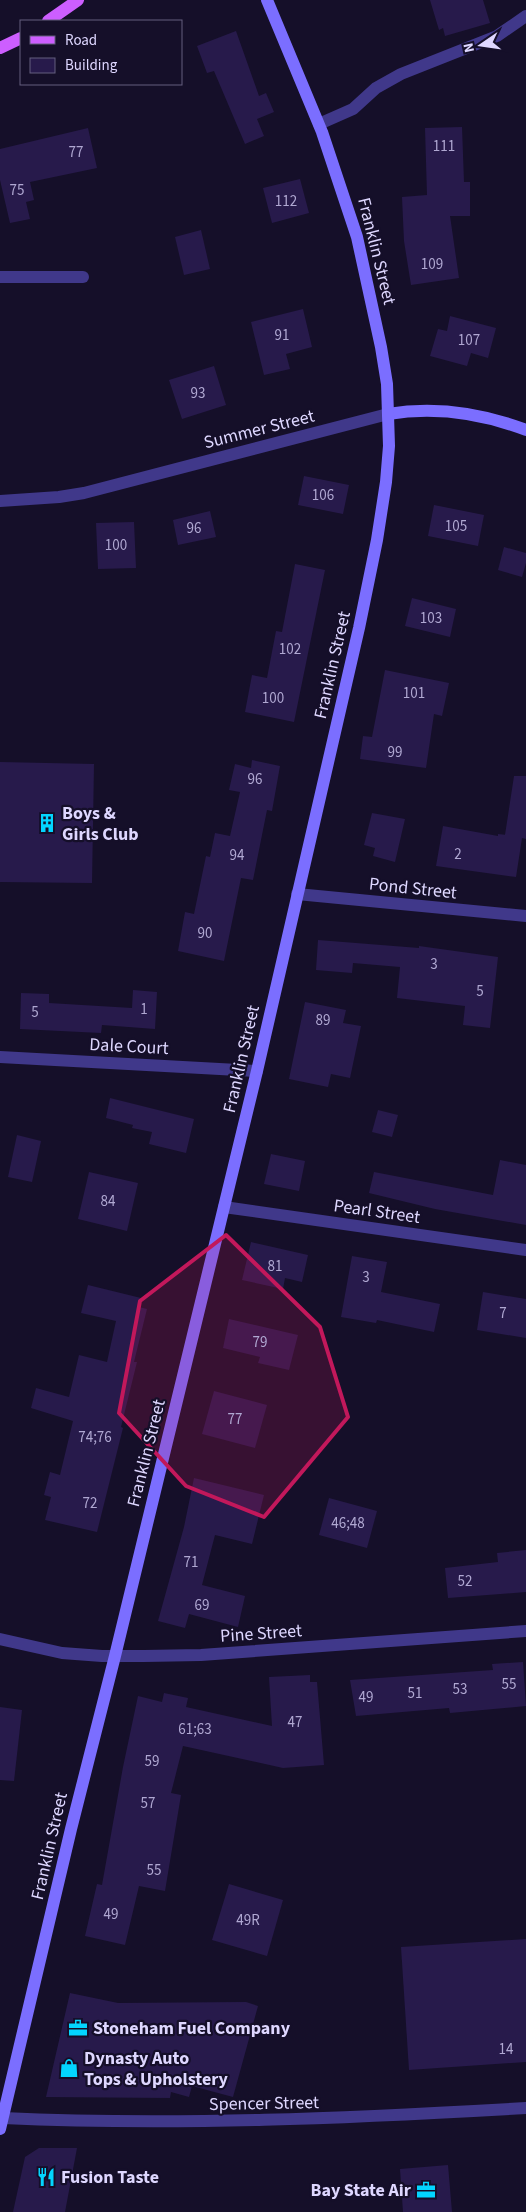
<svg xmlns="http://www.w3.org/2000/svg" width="526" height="2212" font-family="'Source Sans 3',sans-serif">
<rect width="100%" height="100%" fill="#150f29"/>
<!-- building -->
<g fill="#271a4b">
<polygon points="430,0 483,0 490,23 445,36 443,28 439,30"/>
<polygon points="236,31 259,96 266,93 274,112 257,119 264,136 245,144 214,71 207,73 197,46"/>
<polygon points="462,127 464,182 470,182 470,216 450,216 459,278 411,285 404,241 402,197 427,195 425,128"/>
<polygon points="88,128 97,168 30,182 34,200 26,202 30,219 10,223 0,180 0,149"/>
<polygon points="300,179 309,213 272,223 263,188"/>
<polygon points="201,230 210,269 184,275 175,237"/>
<polygon points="303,309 312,347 286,354 290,369 264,375 251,322"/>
<polygon points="450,316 496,328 488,358 471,353 467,366 430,356 438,329 447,331"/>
<polygon points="214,366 226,405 182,419 169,380"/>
<polygon points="304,476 349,485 343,514 298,505"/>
<polygon points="434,505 484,515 478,546 428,536"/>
<polygon points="210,511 216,537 178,545 173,520"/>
<polygon points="134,522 136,568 98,569 96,523"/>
<polygon points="504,547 526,553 526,563 522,577 498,570"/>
<polygon points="295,564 325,570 294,722 245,712 252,675 267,678 276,631 282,632"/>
<polygon points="412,598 456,609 450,637 405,626"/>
<polygon points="385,670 449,683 442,716 434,714 426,768 360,759 363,736 372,737"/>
<polygon points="252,760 280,766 272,811 267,810 253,880 241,878 224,961 178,951 185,912 194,914 206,856 210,857 215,833 230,836 240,792 229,790 235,764 251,768"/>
<polygon points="0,762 94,764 92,883 0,882"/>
<polygon points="514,776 526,776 526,839 522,838 516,877 436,866 443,826 498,836 498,834 507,835 505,835"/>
<polygon points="372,813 405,819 395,862 373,856 375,848 364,845"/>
<polygon points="318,940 419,948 419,946 498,957 490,1028 463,1025 465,1006 397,998 400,967 353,963 352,973 316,970"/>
<polygon points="133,990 157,992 155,1029 102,1025 101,1033 20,1029 21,993 49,994 49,1003 132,1008"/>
<polygon points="305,1002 346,1010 343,1023 361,1026 350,1078 331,1074 328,1087 289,1079"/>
<polygon points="110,1098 194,1119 186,1153 149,1144 152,1132 132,1128 133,1125 106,1118"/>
<polygon points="378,1110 398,1115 392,1137 372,1132"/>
<polygon points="17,1135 41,1141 32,1182 8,1177"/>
<polygon points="271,1154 305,1161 299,1191 264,1184"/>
<polygon points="500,1160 526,1165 526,1225 435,1209 369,1193 374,1172 493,1195"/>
<polygon points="89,1172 138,1183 127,1231 78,1219"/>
<polygon points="251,1242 308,1255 302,1282 285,1278 283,1289 242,1280"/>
<polygon points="352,1256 387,1262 381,1292 440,1304 434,1332 377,1320 376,1323 341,1317"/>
<polygon points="88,1285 141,1298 139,1307 147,1309 134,1362 137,1362 121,1427 123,1428 97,1532 45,1520 51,1497 44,1495 50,1472 60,1475 73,1421 31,1408 36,1388 69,1397 79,1355 107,1362 116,1321 81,1313"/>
<polygon points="483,1292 526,1299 526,1338 477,1330"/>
<polygon points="229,1319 298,1335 289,1370 258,1363 260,1357 223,1348"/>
<polygon points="214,1391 267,1405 255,1448 202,1434"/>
<polygon points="194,1478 264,1495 252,1544 215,1535 202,1585 245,1596 238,1627 189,1614 185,1628 158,1621 184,1527"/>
<polygon points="329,1498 377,1511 367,1548 319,1535"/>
<polygon points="526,1550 526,1592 448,1598 445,1568 498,1562 497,1553"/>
<polygon points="523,1662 526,1706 450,1713 449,1708 356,1716 350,1680 493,1670 492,1664"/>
<polygon points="310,1675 310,1682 317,1682 324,1765 283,1768 183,1746 171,1793 181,1795 165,1891 139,1886 125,1945 85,1936 97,1884 102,1885 123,1767 138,1696 162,1702 164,1693 188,1698 186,1707 272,1726 269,1677"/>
<polygon points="0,1707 22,1710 14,1781 0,1780"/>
<polygon points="229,1884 283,1900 267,1956 212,1940"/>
<polygon points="526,1939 526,2062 409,2070 401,1947"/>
<polygon points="70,1993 118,2003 246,2002 258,2006 233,2097 192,2086 189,2097 171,2092 170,2098 46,2097"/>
<polygon points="39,2148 77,2148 65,2212 13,2212 25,2157"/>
<polygon points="448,2165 452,2212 403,2212 400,2169"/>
</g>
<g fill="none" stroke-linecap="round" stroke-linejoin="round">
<!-- minor -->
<g stroke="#40388a" stroke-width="12">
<polyline points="319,124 353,109 376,88 401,74 497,36 526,16"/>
<polyline points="0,277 83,277"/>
<polyline points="0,1057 257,1071"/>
<polyline points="224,1207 526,1250"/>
<polyline points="0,1639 62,1653 102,1656 144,1656 201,1655 526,1631"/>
<path d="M 3,2118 C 178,2126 351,2118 526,2108"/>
</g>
<!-- tertiary -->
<g stroke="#40388a" stroke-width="12">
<polyline points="0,501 59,497 84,493 388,414"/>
<polyline points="297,894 526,916"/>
</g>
<!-- secondary -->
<g stroke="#7b6eff" stroke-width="12">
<path d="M 388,414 C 436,406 481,413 526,430"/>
<polyline points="0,2129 71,1829 115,1656 257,1071 359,628 377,540 386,482 389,446 387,384 381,347 357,237 322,132 267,0"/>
</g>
<!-- primary -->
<g stroke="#cd5eff" stroke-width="12">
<polyline points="48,21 78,0"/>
<polyline points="0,48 21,38"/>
</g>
</g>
<!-- marked area -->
<path fill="#c2185b" fill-opacity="0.2" stroke="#c2185b" stroke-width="4" stroke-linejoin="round" d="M 226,1235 L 320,1327 L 348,1417 L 264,1517 L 186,1486 L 119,1413 L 140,1301 Z"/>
<!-- icons -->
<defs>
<g id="building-bare" transform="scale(1.5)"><path d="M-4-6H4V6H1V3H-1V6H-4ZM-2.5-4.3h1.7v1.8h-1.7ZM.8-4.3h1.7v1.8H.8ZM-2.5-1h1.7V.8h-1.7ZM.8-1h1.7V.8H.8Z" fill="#03d5ff" stroke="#150f29" stroke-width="2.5" paint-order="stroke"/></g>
<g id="office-bare" transform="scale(1.5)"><path d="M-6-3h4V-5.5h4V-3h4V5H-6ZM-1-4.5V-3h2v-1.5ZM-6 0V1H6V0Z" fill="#03d5ff" stroke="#150f29" stroke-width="2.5" paint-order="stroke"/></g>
<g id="shop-bare" transform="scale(1.5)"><path d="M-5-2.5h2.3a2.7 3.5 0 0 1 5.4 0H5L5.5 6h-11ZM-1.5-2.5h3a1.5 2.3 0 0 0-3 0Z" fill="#03d5ff" stroke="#150f29" stroke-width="2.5" paint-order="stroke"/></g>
<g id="restaurant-bare" transform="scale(1.5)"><path d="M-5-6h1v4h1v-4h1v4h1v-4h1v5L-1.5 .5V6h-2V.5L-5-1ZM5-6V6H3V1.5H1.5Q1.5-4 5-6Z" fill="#03d5ff" stroke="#150f29" stroke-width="2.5" paint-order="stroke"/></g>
</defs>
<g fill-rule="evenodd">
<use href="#building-bare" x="47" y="823"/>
<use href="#office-bare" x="78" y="2028"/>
<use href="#shop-bare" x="69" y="2068"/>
<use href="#restaurant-bare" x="46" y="2177"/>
<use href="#office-bare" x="426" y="2190"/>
</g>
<g text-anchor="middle" stroke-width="4.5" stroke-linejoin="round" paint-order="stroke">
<!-- number labels -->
<g font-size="15" fill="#b0a8d2">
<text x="444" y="151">111</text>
<text x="76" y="157">77</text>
<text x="17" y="195">75</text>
<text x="286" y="206">112</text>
<text x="432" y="269">109</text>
<text x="282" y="340">91</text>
<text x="469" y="345">107</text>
<text x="198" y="398">93</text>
<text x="323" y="500">106</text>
<text x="456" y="531">105</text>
<text x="194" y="533">96</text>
<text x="116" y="550">100</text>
<text x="431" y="623">103</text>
<text x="290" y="654">102</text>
<text x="414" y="698">101</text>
<text x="273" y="703">100</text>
<text x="395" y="757">99</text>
<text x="255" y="784">96</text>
<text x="458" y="859">2</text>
<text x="237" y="860">94</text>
<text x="205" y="938">90</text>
<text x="434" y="969">3</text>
<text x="480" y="996">5</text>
<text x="144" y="1014">1</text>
<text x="35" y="1017">5</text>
<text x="323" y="1025">89</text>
<text x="108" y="1206">84</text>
<text x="275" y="1271">81</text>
<text x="366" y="1282">3</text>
<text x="503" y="1318">7</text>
<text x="260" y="1347">79</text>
<text x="235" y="1424">77</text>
<text x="95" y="1442">74;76</text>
<text x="90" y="1508">72</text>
<text x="348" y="1528">46;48</text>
<text x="191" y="1567">71</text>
<text x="465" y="1586">52</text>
<text x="202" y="1610">69</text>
<text x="509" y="1689">55</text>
<text x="460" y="1694">53</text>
<text x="415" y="1698">51</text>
<text x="366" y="1702">49</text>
<text x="295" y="1727">47</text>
<text x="195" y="1734">61;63</text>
<text x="152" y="1766">59</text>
<text x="148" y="1808">57</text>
<text x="154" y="1875">55</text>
<text x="111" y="1919">49</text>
<text x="248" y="1925">49R</text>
<text x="506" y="2054">14</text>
</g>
<!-- street labels -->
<g font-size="18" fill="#ded7ff" stroke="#150f29">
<text transform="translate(377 251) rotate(76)" y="6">Franklin Street</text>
<text transform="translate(259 429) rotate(-14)" y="6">Summer Street</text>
<text transform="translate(332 665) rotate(-77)" y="6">Franklin Street</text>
<text transform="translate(413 888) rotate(6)" y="6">Pond Street</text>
<text transform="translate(129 1046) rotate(3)" y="6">Dale Court</text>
<text transform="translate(241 1059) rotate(-77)" y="6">Franklin Street</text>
<text transform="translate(377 1211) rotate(8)" y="6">Pearl Street</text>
<text transform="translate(146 1453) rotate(-76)" y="6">Franklin Street</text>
<text transform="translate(261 1633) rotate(-4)" y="6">Pine Street</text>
<text transform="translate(49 1846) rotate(-77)" y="6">Franklin Street</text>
<text transform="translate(264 2103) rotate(-1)" y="6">Spencer Street</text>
</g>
<!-- poi labels -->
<g font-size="18" font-weight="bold" fill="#ded7ff" stroke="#150f29" text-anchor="start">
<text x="62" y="819">Boys &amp;<tspan x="62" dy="21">Girls Club</tspan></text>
<text x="93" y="2034">Stoneham Fuel Company</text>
<text x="84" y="2064">Dynasty Auto<tspan x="84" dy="21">Tops &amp; Upholstery</tspan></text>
<text x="61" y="2183">Fusion Taste</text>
<text x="411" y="2196" text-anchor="end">Bay State Air</text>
</g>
</g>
<!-- legend -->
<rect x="20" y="20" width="162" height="65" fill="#150f29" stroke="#655f7f"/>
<rect x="30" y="36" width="25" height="8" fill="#cd5eff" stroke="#655f7f"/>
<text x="65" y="45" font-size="15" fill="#ded7ff">Road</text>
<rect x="30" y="58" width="25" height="15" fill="#271a4b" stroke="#655f7f"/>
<text x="65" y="70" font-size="15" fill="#ded7ff">Building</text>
<!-- north arrow -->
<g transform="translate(481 45) rotate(257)" stroke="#150f29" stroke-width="4" paint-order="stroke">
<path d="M0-4L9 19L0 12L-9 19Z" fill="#ded7ff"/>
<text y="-8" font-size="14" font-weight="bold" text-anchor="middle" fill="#ded7ff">N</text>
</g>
</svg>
